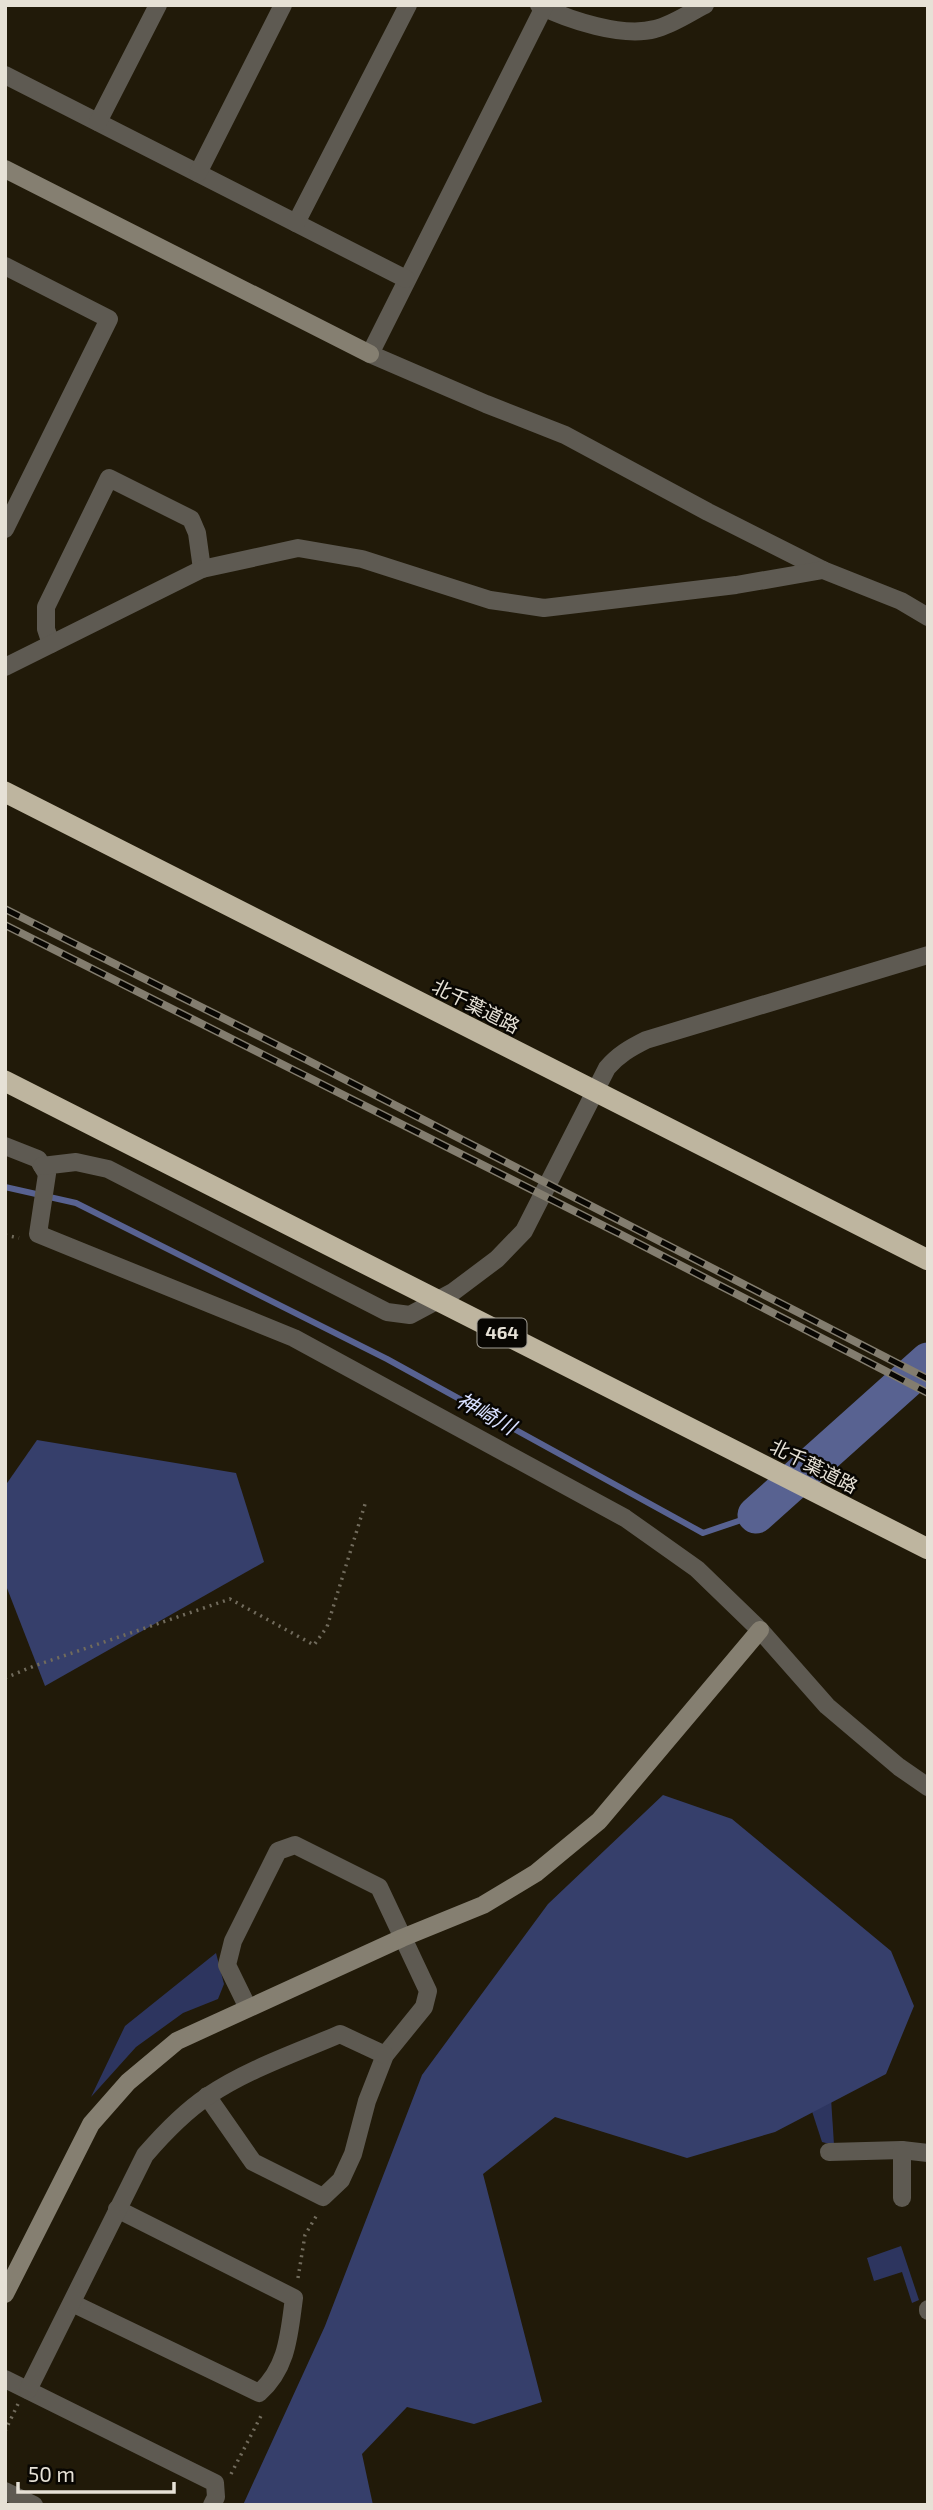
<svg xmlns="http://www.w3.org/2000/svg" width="933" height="2510" font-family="'Exo 2','Noto Sans JP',sans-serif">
<rect width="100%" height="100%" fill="#211a09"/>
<!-- green -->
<g fill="#2d355f">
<polygon points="216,1953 224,1984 218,1999 183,2013 136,2047 91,2097 125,2026"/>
<polygon points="831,2098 834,2145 822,2142 808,2099"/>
<polygon points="901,2246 919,2300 912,2303 902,2272 874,2281 867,2258"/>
</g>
<!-- forest -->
<g fill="#363f6b">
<polygon points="37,1440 236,1473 264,1562 45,1686 5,1583 5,1486"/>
<polygon points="663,1795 732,1819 891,1951 914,2006 886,2074 775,2132 687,2158 555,2117 483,2174 542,2402 474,2424 407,2407 362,2454 373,2505 243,2505 325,2326 422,2075 548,1904"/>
</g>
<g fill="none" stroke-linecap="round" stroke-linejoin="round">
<!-- stream -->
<polyline stroke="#586291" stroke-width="6" points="5,1187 76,1203 387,1359 703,1533 756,1515"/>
<!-- river -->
<polyline stroke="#586291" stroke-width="37" points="756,1515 928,1361"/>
<!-- path -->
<g stroke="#716b5c" stroke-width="3.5" stroke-dasharray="2 5" stroke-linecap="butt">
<polyline points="5,1235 19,1238"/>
<polyline points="5,1678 34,1666 230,1599 314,1645 327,1627 366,1501"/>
<polyline points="298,2278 305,2235 318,2213"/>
<polyline points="5,2431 18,2404"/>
<polyline points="231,2474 263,2412"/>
</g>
<!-- street -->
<g stroke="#5e5a52" stroke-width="18">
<path d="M 539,5 C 568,20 623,38 655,29 C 672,25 689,13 705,5"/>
<polyline points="545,5 370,354 486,404 565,435 708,512 823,570"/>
<polyline points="5,75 406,279"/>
<polyline points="98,122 158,5"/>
<polyline points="198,173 283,5"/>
<polyline points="296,223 408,5"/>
<polyline points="5,266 109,319 5,529"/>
<polyline points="51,644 46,629 46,607 109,478 191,519 197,533 202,569"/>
<polyline points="5,667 202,569 298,548 362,559 490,600 544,608 736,585 823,570 901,601 928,617"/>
<polyline points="5,1146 38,1159 47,1174 38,1234 294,1338 625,1518 697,1569 760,1630 827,1706 899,1767 928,1787"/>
<path d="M 42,1166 L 76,1162 L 108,1169 L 387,1312 L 410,1315 L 453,1292 L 497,1259 L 524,1231 L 607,1068 C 618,1055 630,1048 646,1040 L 928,955"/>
<polyline points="207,2096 253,2162 323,2197 341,2180 353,2154 367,2101 385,2055 424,2007 428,1991 379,1887 295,1845 278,1851 233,1941 227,1965 248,2008"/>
<polyline points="829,2152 902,2150 928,2153"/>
<polyline points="902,2198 902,2150"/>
<path d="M 72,2303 L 259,2393 C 288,2367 289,2334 294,2298 L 117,2209"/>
<polyline points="928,2309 928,2311"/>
<polyline points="5,2379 215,2483 216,2497 212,2505"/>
<path d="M 28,2390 L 145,2155 C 164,2133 184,2112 208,2096 C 248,2069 296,2053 340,2034 L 385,2055"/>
<polyline points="5,2491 34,2505"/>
</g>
<!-- secondary -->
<g stroke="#857f71" stroke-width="18">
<polyline points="5,169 370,354"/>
<polyline points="5,2294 91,2124 128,2082 177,2041 402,1938 483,1905 536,1873 599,1821 760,1630"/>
</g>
<!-- highway -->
<g stroke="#beb59f" stroke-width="21">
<polyline points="5,792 928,1260"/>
<polyline points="5,1081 928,1549"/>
</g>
<!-- rail casing -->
<g stroke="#837d6f" stroke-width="8">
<g id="rail">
<polyline points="5,909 305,1059 928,1379"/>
<polyline points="5,925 620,1234 928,1393"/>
</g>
</g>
<!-- rail -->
<use href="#rail" stroke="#080602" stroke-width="5" stroke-dasharray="16" stroke-linecap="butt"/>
</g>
<g text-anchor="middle" stroke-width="5" stroke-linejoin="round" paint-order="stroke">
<!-- shield labels -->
<rect fill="#080602" stroke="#a39f96" stroke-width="2" x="477.5" y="1318.5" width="49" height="29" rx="5"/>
<g font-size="18" font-weight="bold" fill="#e6e1d6">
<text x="502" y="1339">464</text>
</g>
<!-- street labels -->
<g font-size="19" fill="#e6e1d6" stroke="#080602">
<text transform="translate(476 1006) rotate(27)" y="7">北千葉道路</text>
<text transform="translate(814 1466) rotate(27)" y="7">北千葉道路</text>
</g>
<!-- water labels -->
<g font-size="21" font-style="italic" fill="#d8e0ff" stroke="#080602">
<text transform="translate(486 1414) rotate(29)" y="7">神崎川</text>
</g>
</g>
<!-- border -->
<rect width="933" height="2510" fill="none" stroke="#e6e1d6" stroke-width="14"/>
<!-- scale -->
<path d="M18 2482v10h156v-10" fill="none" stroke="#e6e1d6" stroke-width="3.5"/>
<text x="28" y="2482" font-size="21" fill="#e6e1d6" stroke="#080602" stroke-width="5" paint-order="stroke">50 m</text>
</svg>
